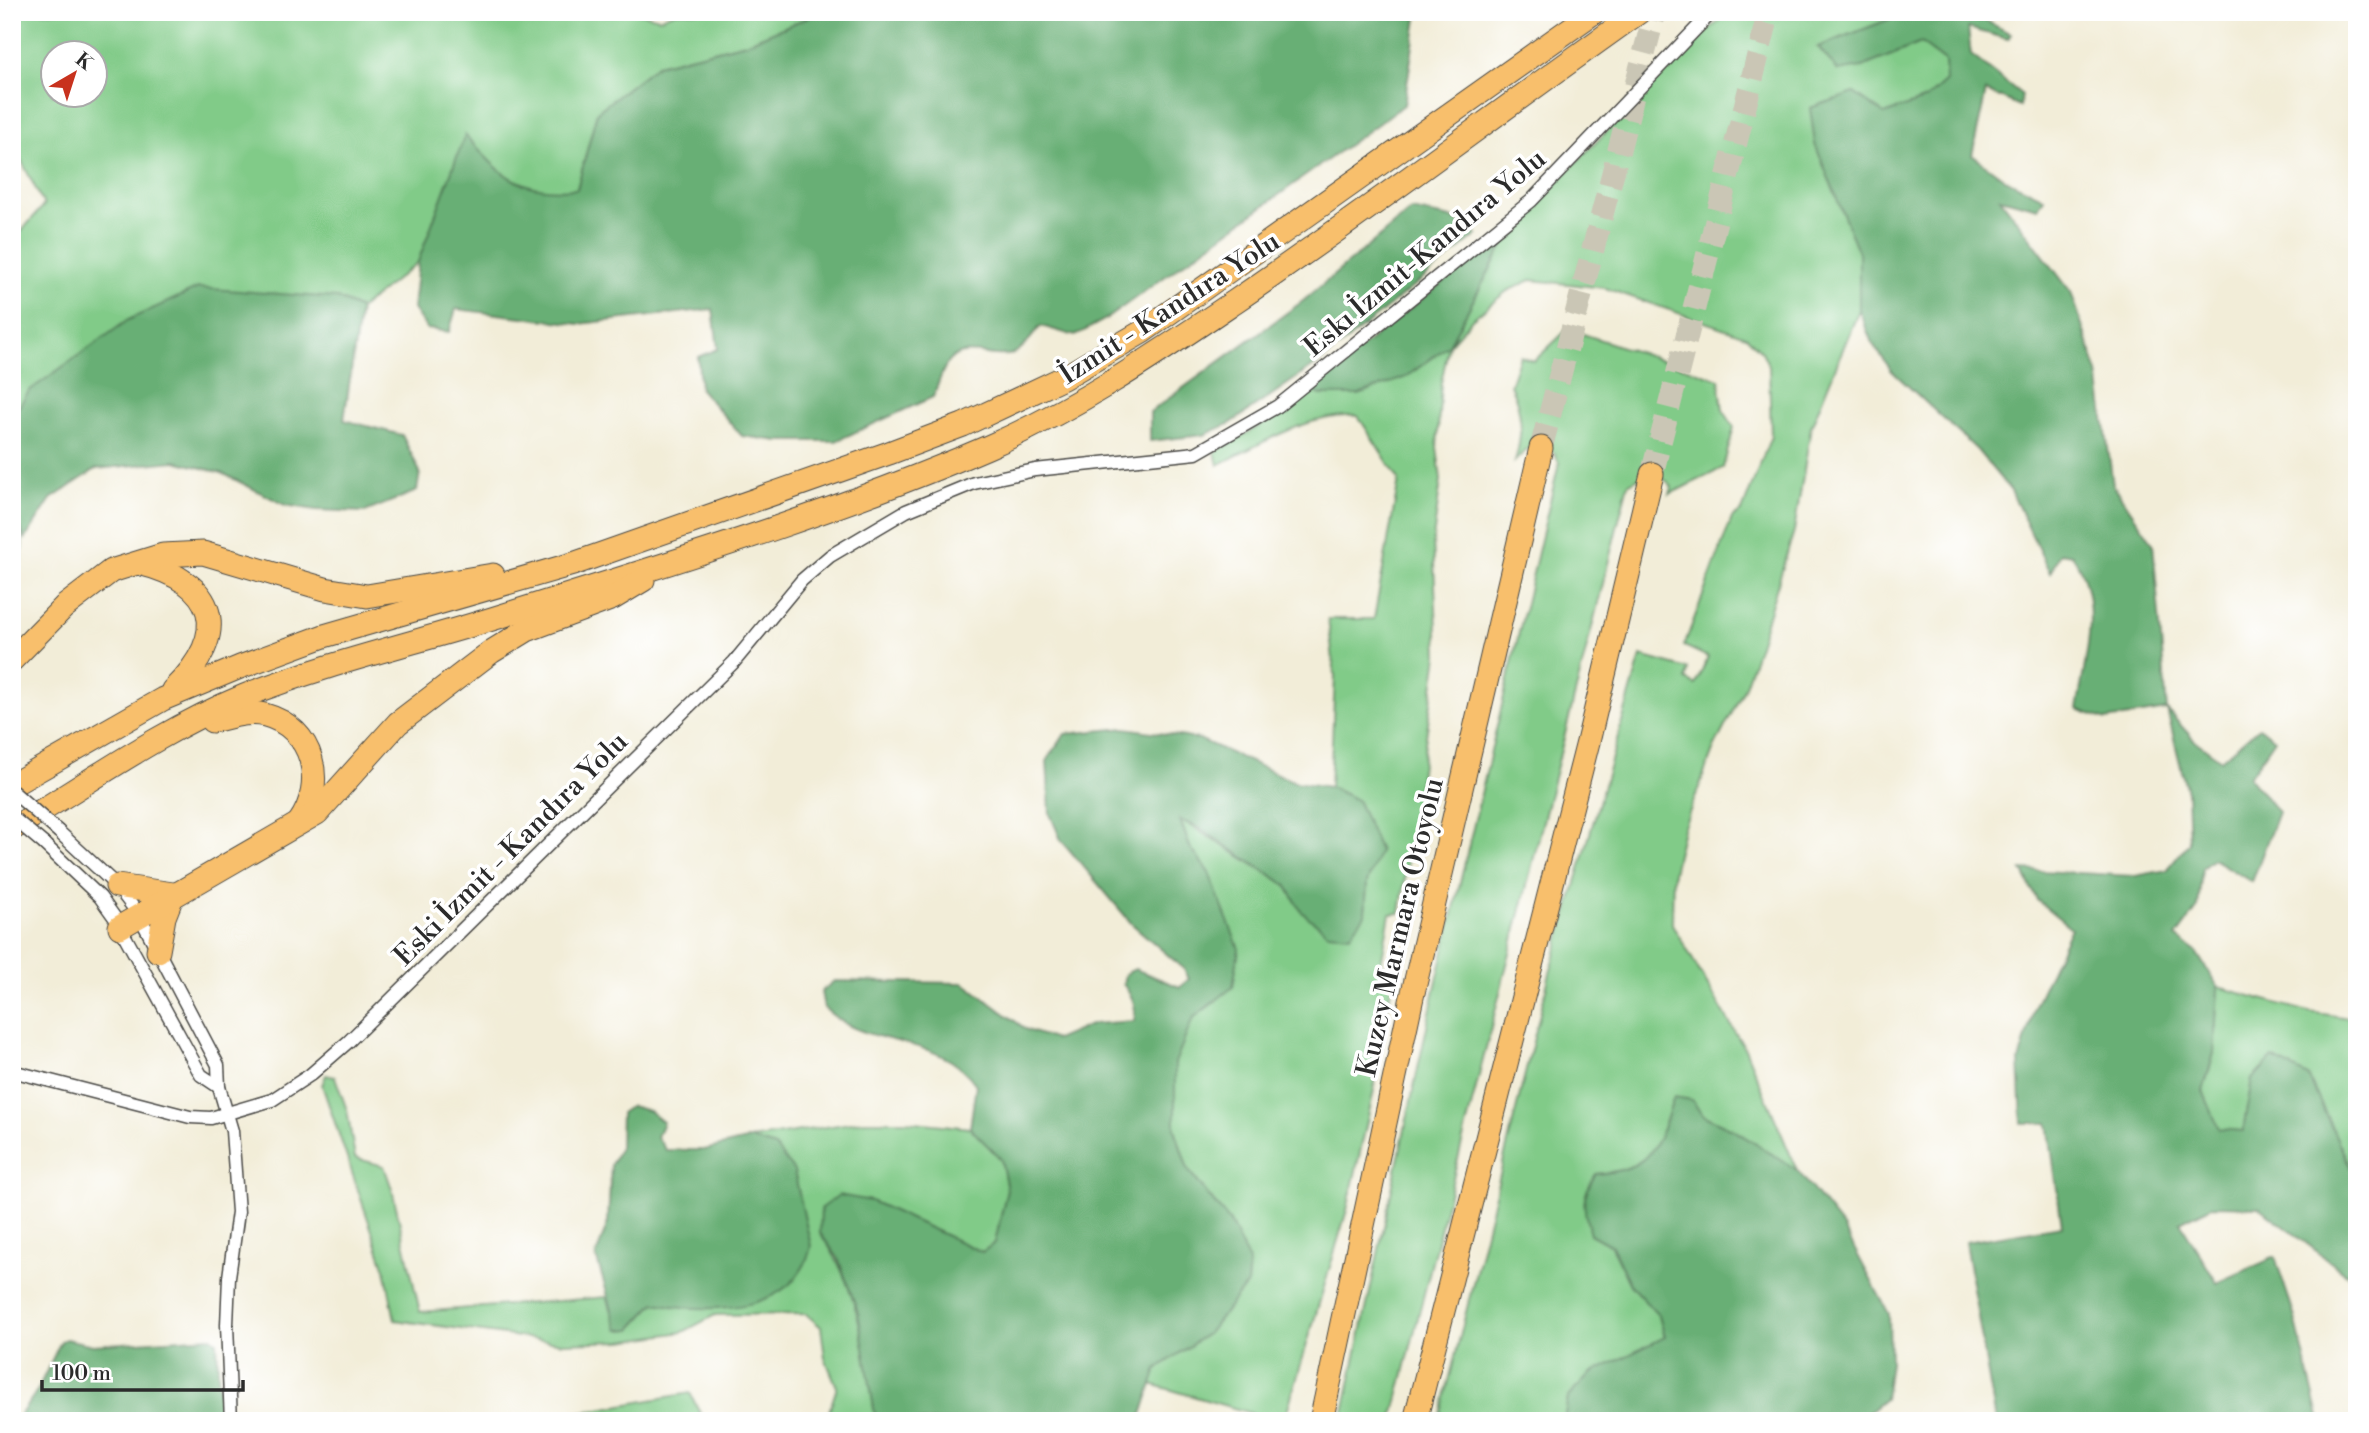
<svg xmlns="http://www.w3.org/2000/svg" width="2369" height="1433" font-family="'Libre Bodoni',serif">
<rect width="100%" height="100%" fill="#fff"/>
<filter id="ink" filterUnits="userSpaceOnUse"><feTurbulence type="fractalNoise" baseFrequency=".0143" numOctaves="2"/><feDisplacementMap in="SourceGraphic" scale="14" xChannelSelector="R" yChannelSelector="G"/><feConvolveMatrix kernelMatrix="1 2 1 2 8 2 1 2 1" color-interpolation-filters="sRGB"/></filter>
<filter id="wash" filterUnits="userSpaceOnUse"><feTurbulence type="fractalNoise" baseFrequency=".00686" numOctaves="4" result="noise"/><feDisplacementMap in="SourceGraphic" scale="28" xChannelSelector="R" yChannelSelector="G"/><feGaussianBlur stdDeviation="1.57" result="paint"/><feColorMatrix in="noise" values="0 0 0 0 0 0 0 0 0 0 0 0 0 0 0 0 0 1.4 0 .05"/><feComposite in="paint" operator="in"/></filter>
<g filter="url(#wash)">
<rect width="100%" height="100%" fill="#f2edd8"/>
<!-- green -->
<g fill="#81cb88" stroke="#567b5a" stroke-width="2" fill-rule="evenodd">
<path d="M 12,12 L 635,12 L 660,18 L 676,12 L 821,12 L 746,43 L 657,65 L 597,112 L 577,189 L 545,192 L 503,175 L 465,136 L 418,262 L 360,309 L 337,298 L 12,417 L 12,242 L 44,205 L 12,142 ZM 52,52 L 94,52 L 94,94 L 52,94 Z"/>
<path d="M 1728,12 L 1908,12 L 1818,47 L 1862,67 L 1921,43 L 1945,61 L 1947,81 L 1926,99 L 1884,115 L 1854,93 L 1815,144 L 1859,253 L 1859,310 L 1811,427 L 1794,531 L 1760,642 L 1744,689 L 1714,748 L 1683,829 L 1673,872 L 1672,924 L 1746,1051 L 1797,1170 L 1732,1129 L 1702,1115 L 1692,1100 L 1674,1098 C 1657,1147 1653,1169 1596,1174 L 1590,1234 L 1611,1246 L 1630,1285 L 1659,1316 L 1665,1338 L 1568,1397 L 1564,1421 L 1439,1421 L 1550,973 L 1641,656 L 1688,669 L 1686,680 L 1696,685 L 1708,657 L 1684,646 L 1732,518 L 1742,511 L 1771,436 L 1769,366 L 1762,352 L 1746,336 L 1605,288 L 1531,280 L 1507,291 L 1472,319 L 1449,345 L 1441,383 L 1437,447 L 1441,480 L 1433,539 L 1438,655 L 1400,913 L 1390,914 L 1381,964 L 1394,971 L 1373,1095 L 1347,1210 L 1284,1421 L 1252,1421 L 1254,1414 L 1151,1384 L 1157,1369 L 1208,1333 L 1247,1284 L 1248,1263 L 1230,1222 L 1188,1170 L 1175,1129 L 1174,1063 L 1193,1018 L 1216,1001 L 1209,873 L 1190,847 L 1180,819 L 1286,885 L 1302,912 L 1365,915 L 1367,882 L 1379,851 L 1357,800 L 1330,787 L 1335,676 L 1328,619 L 1374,619 L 1399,480 L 1358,416 C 1309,413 1261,444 1218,465 L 1215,452 L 1271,419 L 1309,389 L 1321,395 L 1449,345 L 1513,227 L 1650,87 Z"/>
<path d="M 1568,329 L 1719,379 L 1723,410 L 1734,427 L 1723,468 L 1670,494 L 1672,487 C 1659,470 1645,473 1628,484 L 1392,1421 L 1342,1421 L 1435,989 L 1559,463 L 1554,452 L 1541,448 L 1527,449 L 1515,461 C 1523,433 1523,411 1510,385 L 1520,356 L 1534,361 Z"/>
<path d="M 12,504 C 26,543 26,550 12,589 Z"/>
<polygon points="2218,987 2309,1012 2357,1019 2357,1169 2350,1167 2327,1117 2252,1080 2243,1131 2219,1130 2203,1091 2214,1053"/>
<path d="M 326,1075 L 335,1077 L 347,1110 L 355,1158 L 384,1166 L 392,1189 L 420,1312 L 607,1297 L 618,1330 L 631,1329 L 655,1303 L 677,1307 L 775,1147 L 750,1139 L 863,1121 L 906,1121 L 970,1128 L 1001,1159 L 1007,1189 L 995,1243 L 982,1252 L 871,1201 L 820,1233 C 860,1288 866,1355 876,1421 L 826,1421 L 837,1387 L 825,1358 L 821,1327 L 806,1314 L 715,1315 L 683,1332 L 622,1341 L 564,1343 L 395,1320 L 385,1269 L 322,1085 Z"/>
<polygon points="690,1393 704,1421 530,1421"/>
</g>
<!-- forest -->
<g fill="#68af74" stroke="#4a6d50" stroke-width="2">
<path d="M 821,12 L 1418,12 L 1404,105 L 1106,319 L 1075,336 L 1041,326 C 1032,335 1022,353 1008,355 C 989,358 964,344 949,361 C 941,371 938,386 933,397 L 836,441 L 779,441 L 742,436 L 700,389 L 698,357 L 718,349 L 713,309 L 579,324 L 456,309 L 449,332 L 427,329 L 413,309 L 418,262 L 465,135 C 503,176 517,194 577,189 L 597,112 L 657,65 L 746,43 Z"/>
<path d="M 1908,12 L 1969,12 L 2011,34 L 2008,39 L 1968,28 L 1971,55 L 2022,95 L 2020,106 L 1986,91 L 1972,155 L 2005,179 L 2044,198 L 2038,208 L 2000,198 L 2071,292 L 2098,373 L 2113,485 L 2153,543 L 2167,710 L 2194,740 L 2221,760 L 2259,727 L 2275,739 L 2249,777 L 2278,812 L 2252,882 L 2213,859 L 2202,868 L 2198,907 L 2176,937 L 2196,952 L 2218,987 L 2214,1053 L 2203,1091 L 2219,1129 L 2243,1131 L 2252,1079 L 2273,1058 L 2308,1076 L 2350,1167 L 2357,1169 L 2357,1282 L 2259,1207 L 2212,1206 L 2180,1222 L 2217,1283 L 2275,1257 L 2294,1314 L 2320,1421 L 1996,1421 L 1965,1242 L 2062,1226 L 2048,1123 L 2022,1123 L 2019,1061 L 2036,1003 L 2071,928 L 2037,900 L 2022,870 L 2135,876 L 2167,870 L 2189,843 L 2187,792 L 2167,710 L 2106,720 L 2077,709 C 2085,659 2104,600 2072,555 L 2060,553 L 2050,573 L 2011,491 L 1977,450 L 1892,371 L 1872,343 L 1859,310 L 1859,253 L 1815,144 L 1810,108 L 1854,93 L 1884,114 L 1926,99 L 1946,81 L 1945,61 L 1921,43 L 1862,67 L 1838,71 L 1818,47 Z"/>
<polygon points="1411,210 1451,218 1477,235 1324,359 1231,423 1204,435 1150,441 1150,412 1303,301"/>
<polygon points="1513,227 1449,345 1406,377 1359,395 1321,395 1309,389"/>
<polygon points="198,288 337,298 360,309 344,420 402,435 420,472 417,491 365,512 316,510 285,505 222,473 175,461 96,469 51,499 25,539 12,504 12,417 29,391 128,320"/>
<path d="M 1125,728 L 1199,739 L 1295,782 L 1330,787 L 1357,800 L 1380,851 L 1367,882 L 1365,915 L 1350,935 L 1328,933 L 1302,912 L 1286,885 L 1197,827 L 1180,820 L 1190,847 L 1209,873 L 1239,949 L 1233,987 L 1193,1018 L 1175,1063 L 1175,1129 L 1188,1170 L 1230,1222 L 1249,1262 L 1247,1284 L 1208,1333 L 1157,1369 L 1140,1421 L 876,1421 L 858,1312 L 838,1258 L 820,1233 L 821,1208 L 839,1195 L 871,1201 L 982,1252 L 995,1243 L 1007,1189 L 1001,1159 L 970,1128 L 976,1085 C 946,1040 889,1047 846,1024 C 839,1020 831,1014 824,1008 L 821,992 L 834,981 L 964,983 L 1027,1030 L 1056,1040 L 1093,1024 L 1134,1021 C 1137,1005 1132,996 1123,984 L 1125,974 L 1135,969 L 1180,987 L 1189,979 L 1184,969 L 1132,924 L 1061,840 L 1050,814 L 1047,761 L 1065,734 Z"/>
<path d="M 1674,1097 L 1692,1100 L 1702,1115 L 1732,1129 L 1797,1170 L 1844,1229 L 1889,1314 L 1890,1362 L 1885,1399 L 1860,1419 L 1564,1421 L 1568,1397 L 1590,1374 L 1665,1337 L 1659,1316 L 1630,1285 L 1612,1246 L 1590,1234 C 1583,1207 1580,1198 1596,1174 C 1653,1169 1657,1147 1674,1097 Z"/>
<path d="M 631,1106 L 649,1111 L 663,1122 L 657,1137 L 666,1150 L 704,1150 L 750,1139 L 775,1147 L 794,1171 L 811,1246 C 796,1315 710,1313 655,1303 L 631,1329 L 618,1330 L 596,1256 L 608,1222 L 611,1165 L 620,1147 L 621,1113 Z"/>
<polygon points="211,1337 217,1341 220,1421 16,1421 37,1391 61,1341 66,1339 93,1345"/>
</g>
</g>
<g filter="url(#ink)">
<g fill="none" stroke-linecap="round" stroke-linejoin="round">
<!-- highway-tunnel -->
<g stroke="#cac6b5" stroke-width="23" stroke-dasharray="23 11" stroke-linecap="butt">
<polyline points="1541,448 1655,12"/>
<polyline points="1652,474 1769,12"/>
</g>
<!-- street casing -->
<g stroke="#494845" stroke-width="15">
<g id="street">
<polyline points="59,832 117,886 139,915 218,1065 219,1087 232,1131 238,1212 229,1277 227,1325 231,1421"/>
<polyline points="44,844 100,897 115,918 201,1075 219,1087"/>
<polyline points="12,1071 190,1117 211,1118 272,1100 310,1075 348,1042 734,662 802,580 830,556 906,511 974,483 1035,470 1196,453 1278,406 1531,201 1712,12"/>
</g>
</g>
<!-- highway casing -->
<g stroke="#494845" stroke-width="25">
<g id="highway">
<path d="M 139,563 C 218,582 232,633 173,690"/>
<polyline points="12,660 64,607 111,571 163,555 203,553 325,589 367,596 493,575"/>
<path d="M 212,721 C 228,718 248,710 265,715 C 314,728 327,784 299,823"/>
<polyline points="12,785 163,699 240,667 324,636 573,564 889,453 963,425 1063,378 1142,332 1594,12"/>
<path d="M 12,829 C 88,783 162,730 244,696 C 330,662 420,642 508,614 C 667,564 835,513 988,447 C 1076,409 1154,356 1234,302 C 1371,209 1503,108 1639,12"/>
<polyline points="117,886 173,894 164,917 158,951"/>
<polyline points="120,927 317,813 398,723 491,652 527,630 613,598 643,580"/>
<polyline points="1321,1421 1412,997 1541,448"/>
<polyline points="1415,1421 1588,742 1652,474"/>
</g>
</g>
<!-- street -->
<use href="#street" stroke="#fff" stroke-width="12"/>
<!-- highway -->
<use href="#highway" stroke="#f8bf6c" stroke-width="23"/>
<!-- street-bridge casing -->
<g stroke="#494845" stroke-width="15" stroke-linecap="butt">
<g id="street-bridge">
<polyline points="12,791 59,832"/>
<polyline points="12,817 44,844"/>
</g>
</g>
<!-- street-bridge -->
<use href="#street-bridge" stroke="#fff" stroke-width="12"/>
</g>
</g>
<g text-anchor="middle" stroke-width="7" stroke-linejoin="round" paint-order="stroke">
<!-- street labels -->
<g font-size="28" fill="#2b2b2b" stroke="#fff">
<text transform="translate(1424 252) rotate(-40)" y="10">Eskı İzmit-Kandıra Yolu</text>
<text transform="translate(1169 307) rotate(-33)" y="10">İzmit - Kandıra Yolu</text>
<text transform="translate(510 848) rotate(-45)" y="10">Eski İzmit - Kandıra Yolu</text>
<text transform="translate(1399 927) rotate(-77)" y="10">Kuzey Marmara Otoyolu</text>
</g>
</g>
<!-- margin -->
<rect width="2369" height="1433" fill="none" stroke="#fff" stroke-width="42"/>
<!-- north arrow -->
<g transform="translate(74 74) rotate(39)"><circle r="33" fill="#ffffff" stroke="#aaaaaa" stroke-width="2"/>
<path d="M0-5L12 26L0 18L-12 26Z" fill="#c8321e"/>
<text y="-10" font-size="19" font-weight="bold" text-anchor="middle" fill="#2b2b2b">K</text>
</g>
<!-- scale -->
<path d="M42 1380v10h201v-10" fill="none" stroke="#2b2b2b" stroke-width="3.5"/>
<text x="52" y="1380" font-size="21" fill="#2b2b2b" stroke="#ffffff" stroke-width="5" paint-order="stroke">100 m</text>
</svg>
